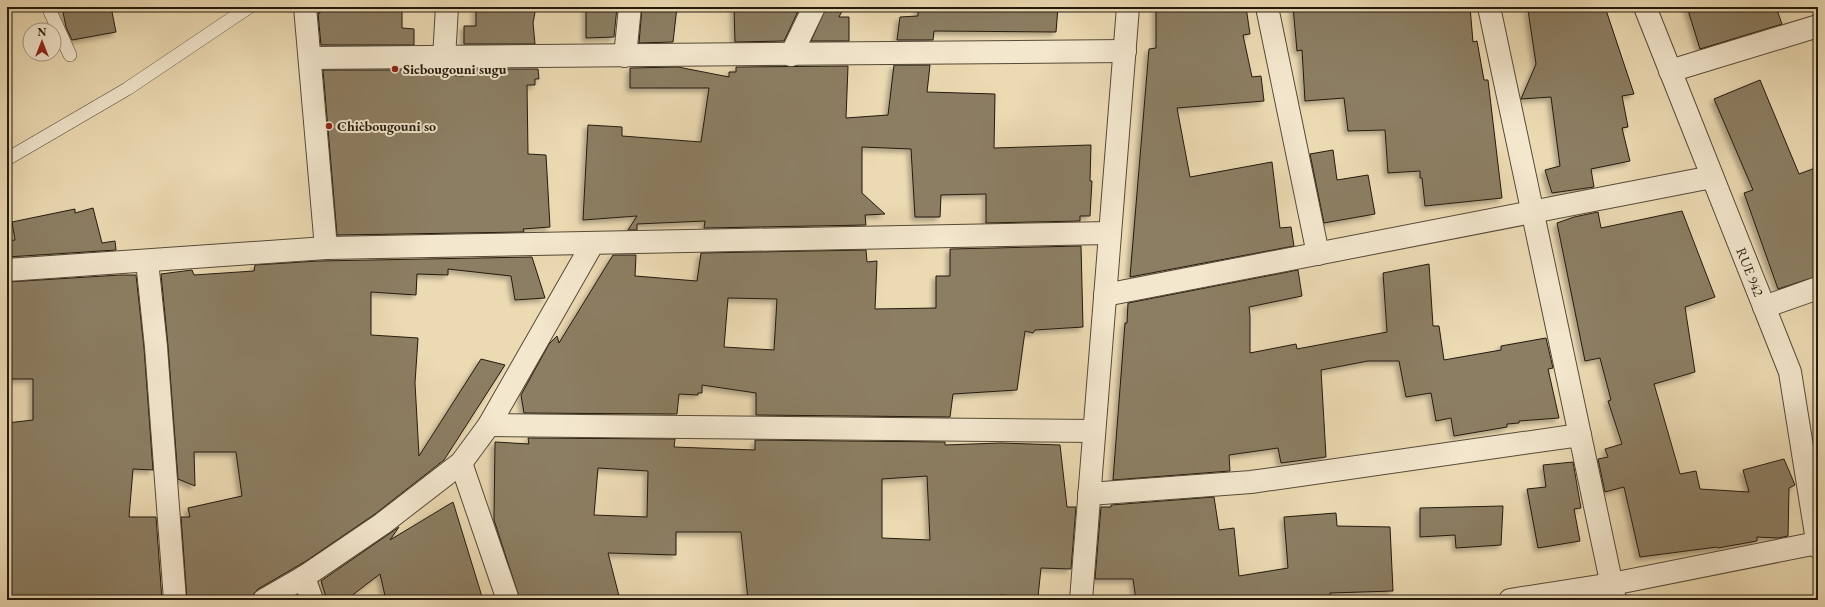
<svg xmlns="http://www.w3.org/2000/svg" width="1825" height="607" font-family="'EB Garamond',serif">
<defs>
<filter id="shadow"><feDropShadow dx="-3.5" dy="3.5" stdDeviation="2" flood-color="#0004"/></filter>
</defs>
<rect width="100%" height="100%" fill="#ecdab3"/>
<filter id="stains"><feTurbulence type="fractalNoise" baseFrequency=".005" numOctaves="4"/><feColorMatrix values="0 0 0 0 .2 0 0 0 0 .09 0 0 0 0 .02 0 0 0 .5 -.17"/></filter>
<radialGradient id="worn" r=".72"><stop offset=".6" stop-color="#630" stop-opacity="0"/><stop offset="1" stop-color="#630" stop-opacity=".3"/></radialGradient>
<!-- building -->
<g fill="#8c7e64" stroke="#231a0f" fill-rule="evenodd" filter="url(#shadow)">
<polygon points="62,7 111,7 116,32 72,40 66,27"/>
<polygon points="319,7 402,7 402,28 414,29 414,45 321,45 318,13 320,13"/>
<polygon points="476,7 536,7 533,23 535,44 464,44 464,26 476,26"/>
<polygon points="586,7 617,7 614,37 586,38"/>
<polygon points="642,7 677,7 673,42 639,43"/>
<polygon points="734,7 800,7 784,41 735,42"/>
<polygon points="826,7 844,7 839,17 849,17 849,41 811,41"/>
<polygon points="918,7 1058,7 1056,32 934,31 933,40 897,40 900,17 918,16"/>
<polygon points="1156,7 1246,7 1250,34 1243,35 1252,77 1261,76 1264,101 1177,108 1190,177 1272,162 1280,228 1291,227 1294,246 1130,277 1149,49 1156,48"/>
<polygon points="1293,7 1470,7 1473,42 1477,41 1484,80 1488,80 1502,198 1425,206 1422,178 1420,178 1420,171 1388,173 1385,130 1348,131 1344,98 1305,101 1302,50 1297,51"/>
<polygon points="1545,7 1605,7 1634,94 1622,96 1628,127 1622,128 1630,161 1591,169 1594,187 1552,193 1545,170 1560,166 1551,97 1521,99 1536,64 1528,10"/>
<polygon points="1687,7 1776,7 1782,24 1700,49"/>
<polygon points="894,65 930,65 927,92 995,94 994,148 1091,145 1090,181 1092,181 1090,216 1080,216 1080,221 986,223 986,194 941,195 940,217 915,217 911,149 862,147 862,193 885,214 865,215 866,225 704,228 705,221 637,224 637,230 628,230 637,216 583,220 588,125 622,127 622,136 701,142 709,88 630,88 630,68 678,67 729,77 729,72 736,72 736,67 848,66 846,118 888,115"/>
<polygon points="464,69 538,69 539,79 535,79 535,85 527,85 528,154 546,155 550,227 523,229 524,232 337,235 323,70 414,70 414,74 464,76"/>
<polygon points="1760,80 1799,174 1818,167 1818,276 1778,289 1744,193 1753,190 1714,99"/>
<polygon points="1333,150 1337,180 1368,175 1375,214 1324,223 1310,154"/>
<polygon points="93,208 102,243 115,241 116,250 7,257 7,241 15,240 12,222 75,209 75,213"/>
<polygon points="1682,211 1715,297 1685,307 1695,372 1654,384 1680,474 1696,471 1700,489 1749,492 1743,470 1784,459 1795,485 1789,488 1788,536 1778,538 1757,537 1757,541 1718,548 1717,547 1640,557 1624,487 1605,492 1598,459 1608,457 1605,449 1622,444 1608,401 1611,400 1600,358 1585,361 1557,223 1574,217 1598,212 1601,228"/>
<path d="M 1081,246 L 1083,327 L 1035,330 L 1033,333 L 1025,331 L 1017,390 L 953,394 L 950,417 L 756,415 L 756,393 L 702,385 L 702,393 L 698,393 L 698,395 L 679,394 L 677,414 L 524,413 L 521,395 L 549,344 L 557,336 L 559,343 L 613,255 L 636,255 L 635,276 L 697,281 L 701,253 L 866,250 L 867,262 L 877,261 L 875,309 L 936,308 L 936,276 L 950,276 L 950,249 ZM 728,298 L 777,299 L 774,350 L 724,347 Z"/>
<polygon points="532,257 545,298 515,300 511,276 448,269 448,275 417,274 416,295 371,292 371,335 418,338 415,383 419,456 481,359 505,365 444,460 375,514 306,561 258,589 252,596 246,600 187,600 181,517 190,517 188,508 242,496 236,452 194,452 195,486 178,479 168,346 161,274 192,270 194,275 254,271 255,265 318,261"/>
<polygon points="1429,264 1433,326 1439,326 1444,360 1501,350 1501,346 1546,338 1553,368 1548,369 1559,418 1519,421 1519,423 1507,424 1507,427 1454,436 1451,418 1436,421 1431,393 1406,397 1399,361 1368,361 1321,370 1326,457 1281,463 1278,448 1229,455 1230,471 1113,480 1125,323 1127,323 1128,303 1298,270 1302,296 1249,307 1250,316 1250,353 1296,344 1297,349 1387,332 1383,273"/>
<polygon points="120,275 136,275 144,348 153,470 133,469 129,517 156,517 162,600 7,600 7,423 33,420 33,379 7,379 7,282"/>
<path d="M 528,438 L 675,439 L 674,447 L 755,450 L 755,440 L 945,442 L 945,445 L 1001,443 L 1060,445 L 1067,507 L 1076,507 L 1071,569 L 1041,568 L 1038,597 L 1000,595 L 999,600 L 748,600 L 741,532 L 676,532 L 676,555 L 608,553 L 620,600 L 520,600 L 494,520 L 495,442 L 529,444 ZM 598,468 L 648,471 L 647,517 L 594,515 ZM 927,476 L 930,540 L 882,538 L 882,479 Z"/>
<polygon points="1573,462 1581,508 1574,509 1580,541 1538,548 1527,489 1546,487 1543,465"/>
<polygon points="1214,497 1219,530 1234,528 1239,576 1288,568 1284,517 1336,513 1337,526 1390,527 1393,591 1330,593 1331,600 1136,600 1133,579 1095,579 1101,507 1111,507 1111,505"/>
<polygon points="453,502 483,600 386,600 380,574 346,600 327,600 321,581 399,527 390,540"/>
<polygon points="1503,506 1501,545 1456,548 1455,535 1420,537 1420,508"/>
</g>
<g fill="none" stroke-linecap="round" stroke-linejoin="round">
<!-- service casing -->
<g stroke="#554a38" stroke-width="14">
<g id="service">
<polyline points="48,7 70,55"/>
<polyline points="7,159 127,89 249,7"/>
</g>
</g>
<!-- minor casing -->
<g stroke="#554a38" stroke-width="24">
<g id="minor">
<polyline points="305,7 326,248"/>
<polyline points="1267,7 1318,254"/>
<polyline points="1489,7 1615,600"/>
<polyline points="791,55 814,7"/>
<polyline points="625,56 630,7"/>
<polyline points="310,58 1125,51"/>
<polyline points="444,58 447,7"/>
<polyline points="1670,71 1818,26"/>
<polyline points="147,261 156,347 175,600"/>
<polyline points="7,270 326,248 1110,233"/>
<polyline points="1105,295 1712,177"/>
<polyline points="1764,307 1818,288"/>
<polyline points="489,425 1094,431"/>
<polyline points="461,463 508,600"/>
<polyline points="1089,494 1251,482 1580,435"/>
<polyline points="304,577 312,600"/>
<polyline points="264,600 304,577 382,524 461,463 489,425 593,243"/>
<polyline points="1081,600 1128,7"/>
<polyline points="1510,600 1612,584 1817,543"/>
</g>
</g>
<!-- tertiary casing -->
<g stroke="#554a38" stroke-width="24">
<g id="tertiary">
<path id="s1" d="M 1645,7 L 1790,372 L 1818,547"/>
</g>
</g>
<!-- service -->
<use href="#service" stroke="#f3e7ce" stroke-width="13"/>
<!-- minor -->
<use href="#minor" stroke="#f3e7ce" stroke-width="22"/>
<!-- tertiary -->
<use href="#tertiary" stroke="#f3e7ce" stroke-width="22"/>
</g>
<!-- markers -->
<g fill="#8f2418" stroke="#f3e7ce" stroke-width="1.5">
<circle cx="395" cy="69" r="4"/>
<circle cx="329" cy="126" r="4"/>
</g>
<g text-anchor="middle" stroke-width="4" stroke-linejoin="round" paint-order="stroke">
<!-- poi labels -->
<g font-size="14" font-weight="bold" fill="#231a0f" stroke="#f3e7ce" text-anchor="start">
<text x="403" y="74">Siebougouni sugu</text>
<text x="337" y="131">Chièbougouni so</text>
</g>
<!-- street labels -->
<g font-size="14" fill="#231a0f" stroke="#f3e7ce">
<text dy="5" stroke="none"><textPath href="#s1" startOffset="285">RUE 942</textPath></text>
</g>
</g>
<!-- margin -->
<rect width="1825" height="607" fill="none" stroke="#ecdab3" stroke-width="24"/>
<rect x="8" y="8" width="1809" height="591" fill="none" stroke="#231a0f" stroke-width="2"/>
<rect x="12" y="12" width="1801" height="583" fill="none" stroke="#231a0f"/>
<!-- north arrow -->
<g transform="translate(42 42)"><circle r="19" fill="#f3e7ce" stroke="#a09582"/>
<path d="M0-3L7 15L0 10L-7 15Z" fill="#8f2418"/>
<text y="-6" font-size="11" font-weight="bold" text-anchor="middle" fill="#231a0f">N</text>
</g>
<rect width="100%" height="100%" filter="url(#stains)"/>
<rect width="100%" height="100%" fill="url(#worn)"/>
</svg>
